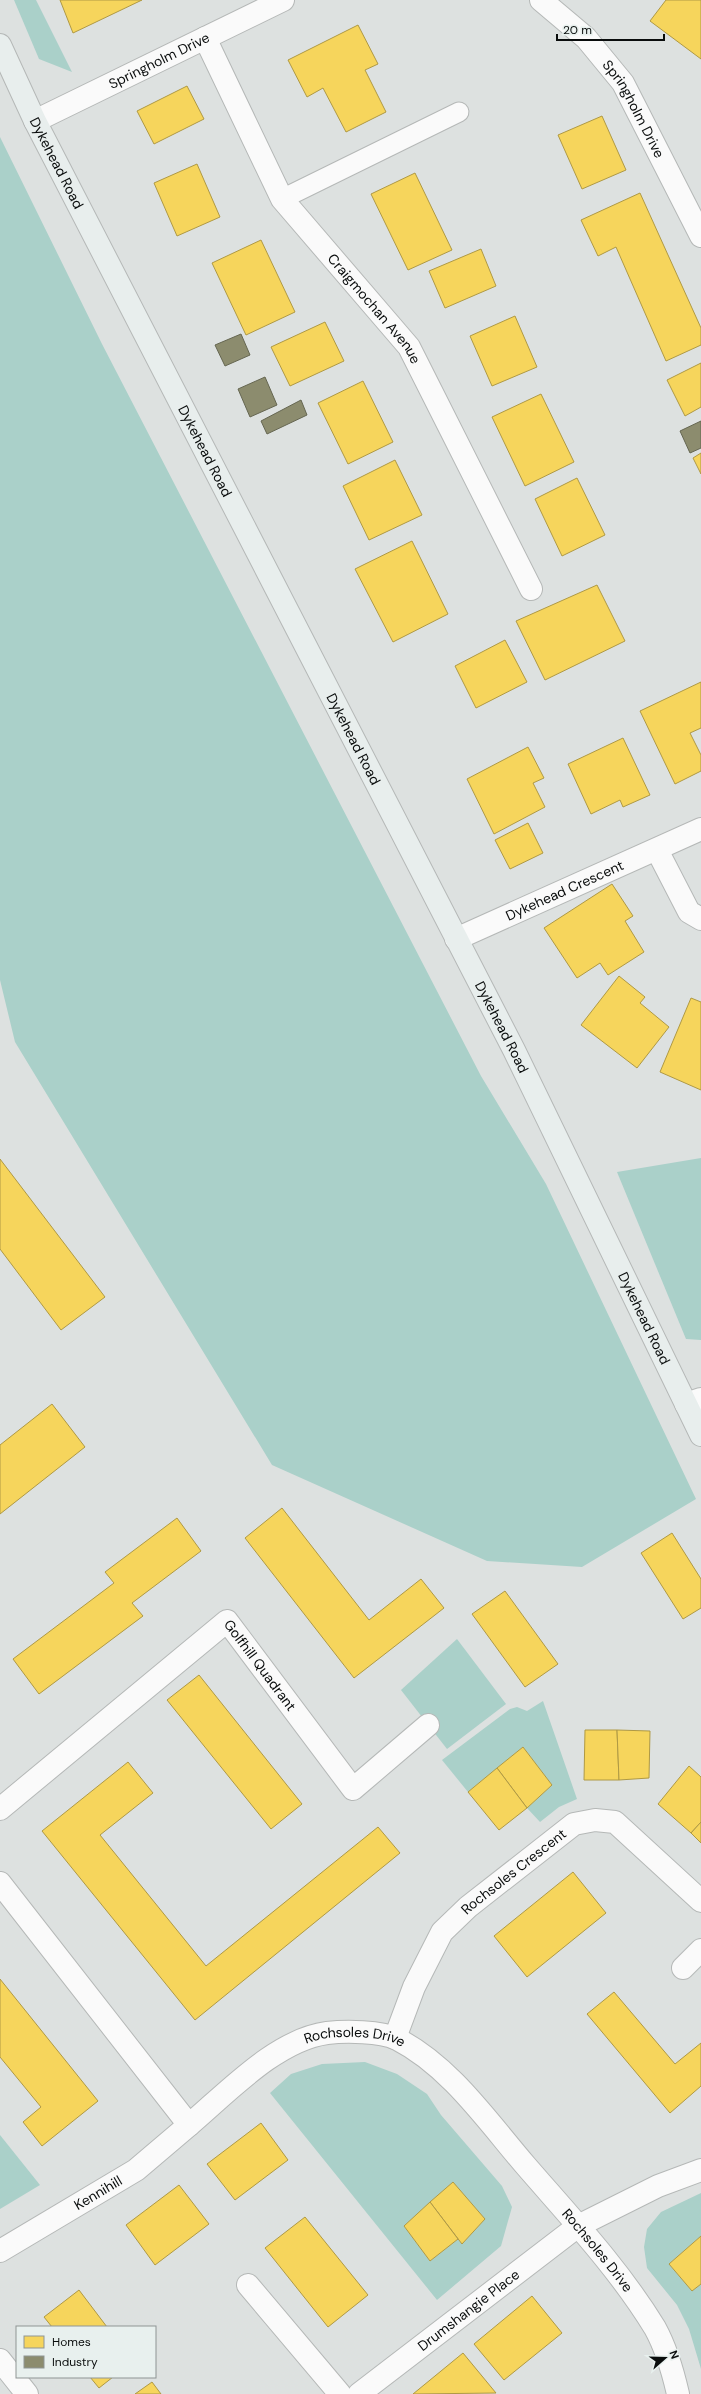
<svg xmlns="http://www.w3.org/2000/svg" width="701" height="2394" font-family="'DM Sans',sans-serif">
<rect width="100%" height="100%" fill="#dde1e0"/>
<!-- green -->
<g fill="#aad0c9" fill-rule="evenodd">
<polygon points="14,0 36,0 72,72 39,59"/>
<polygon points="0,137 102,344 481,1076 546,1184 696,1499 582,1567 487,1561 272,1465 15,1042 0,980"/>
<polygon points="701,1158 701,1340 686,1339 617,1172"/>
<polygon points="457,1639 506,1704 447,1749 401,1690"/>
<polygon points="543,1701 577,1799 559,1807 540,1822 527,1808 552,1785 523,1747 468,1792 442,1760 510,1709 517,1707 527,1711"/>
<path d="M 365,2062 L 397,2074 L 427,2094 L 441,2115 L 502,2186 L 512,2207 L 501,2246 L 437,2300 L 270,2093 L 291,2074 L 322,2064 ZM 453,2182 L 485,2219 L 462,2244 L 458,2239 L 430,2261 L 404,2226 Z"/>
<polygon points="0,2135 40,2185 0,2209"/>
<polygon points="701,2193 701,2236 669,2264 692,2291 701,2284 701,2369 689,2329 677,2305 647,2268 644,2247 647,2229 661,2212"/>
</g>
<!-- homes -->
<g fill="#f6d55c" stroke="#af9944">
<polygon points="60,0 142,0 73,33"/>
<polygon points="666,0 701,0 701,59 650,21"/>
<polygon points="358,25 378,64 365,70 386,112 346,132 323,88 307,97 288,60"/>
<polygon points="187,86 204,119 154,144 137,111"/>
<polygon points="602,116 626,170 582,189 558,135"/>
<polygon points="197,164 220,217 177,236 154,183"/>
<polygon points="415,173 452,250 408,270 371,194"/>
<polygon points="640,193 701,328 701,345 666,361 616,247 598,256 581,220"/>
<polygon points="261,240 295,312 246,335 212,263"/>
<polygon points="481,249 496,286 445,308 429,271"/>
<polygon points="515,316 537,367 492,386 470,336"/>
<polygon points="325,322 344,361 290,386 271,347"/>
<polygon points="701,363 701,407 685,416 667,380"/>
<polygon points="363,381 393,442 348,464 318,403"/>
<polygon points="541,394 574,462 525,486 492,417"/>
<polygon points="701,453 701,474 693,458"/>
<polygon points="395,460 422,515 369,540 343,486"/>
<polygon points="577,478 605,535 562,556 535,499"/>
<polygon points="412,541 448,614 393,642 355,569"/>
<polygon points="597,585 625,641 545,680 516,621"/>
<polygon points="505,640 527,682 476,708 455,666"/>
<polygon points="701,682 701,728 690,733 701,755 701,771 675,784 640,711"/>
<polygon points="623,738 650,795 623,807 620,800 591,814 568,764"/>
<polygon points="528,747 544,778 533,783 545,807 494,834 467,779"/>
<polygon points="528,823 543,853 510,869 495,840"/>
<polygon points="612,884 633,916 625,921 644,952 608,975 600,963 577,978 544,928"/>
<polygon points="619,976 645,997 640,1003 669,1027 637,1068 581,1025"/>
<polygon points="691,998 701,1002 701,1090 660,1072"/>
<polygon points="0,1159 105,1297 61,1330 0,1249"/>
<polygon points="52,1404 85,1447 0,1514 0,1445"/>
<polygon points="282,1508 369,1620 421,1579 444,1608 354,1678 245,1538"/>
<polygon points="177,1518 201,1551 132,1603 143,1616 39,1694 13,1659 114,1583 105,1572"/>
<polygon points="672,1533 701,1579 701,1608 683,1619 641,1553"/>
<polygon points="505,1591 558,1664 525,1687 472,1614"/>
<polygon points="199,1675 302,1804 271,1829 167,1700"/>
<polygon points="585,1730 617,1730 619,1780 584,1780"/>
<polygon points="617,1730 650,1731 649,1778 619,1780"/>
<polygon points="523,1747 552,1785 527,1808 497,1768"/>
<polygon points="128,1762 153,1793 100,1835 206,1966 378,1827 400,1853 195,2020 42,1831"/>
<polygon points="689,1766 701,1777 701,1822 691,1833 658,1804"/>
<polygon points="497,1768 527,1808 499,1830 468,1792"/>
<polygon points="701,1822 701,1843 691,1833"/>
<polygon points="573,1872 606,1913 527,1977 494,1936"/>
<polygon points="0,1979 98,2101 42,2146 23,2122 41,2107 0,2057"/>
<polygon points="614,1992 675,2064 701,2043 701,2086 670,2113 587,2014"/>
<polygon points="261,2123 288,2160 235,2200 207,2164"/>
<polygon points="453,2182 485,2219 462,2244 430,2202"/>
<polygon points="179,2185 209,2224 155,2265 126,2225"/>
<polygon points="430,2202 458,2239 430,2261 404,2226"/>
<polygon points="305,2217 368,2295 328,2327 265,2248"/>
<polygon points="701,2236 701,2284 692,2291 669,2264"/>
<polygon points="79,2290 107,2327 52,2327 44,2317"/>
<polygon points="532,2296 562,2333 504,2380 474,2344"/>
<polygon points="463,2353 496,2393 413,2394"/>
<polygon points="90,2377 113,2377 99,2388"/>
<polygon points="152,2382 161,2394 135,2394"/>
</g>
<!-- industry -->
<g fill="#8c8c6e" stroke="#656651">
<polygon points="241,334 250,355 225,366 215,345"/>
<polygon points="265,377 277,405 250,417 238,389"/>
<polygon points="301,400 307,415 267,434 261,421"/>
<polygon points="701,421 701,448 690,453 680,431"/>
</g>
<g fill="none" stroke-linecap="round" stroke-linejoin="round">
<!-- lane casing -->
<g stroke="#b5b8b7" stroke-width="21">
<polyline id="lane" points="282,199 459,112"/>
</g>
<!-- street casing -->
<g stroke="#b5b8b7" stroke-width="24">
<g id="street">
<path id="s1" d="M 541,0 L 586,38 L 623,83 L 701,236"/>
<path id="s2" d="M 205,38 L 282,199 L 409,347 L 531,589"/>
<path id="s3" d="M 35,121 L 283,0"/>
<polyline points="657,850 689,912 701,919"/>
<path id="s4" d="M 456,939 L 701,829"/>
<polyline points="686,1404 701,1399"/>
<path id="s5" d="M 0,1809 L 227,1621 L 353,1789 L 428,1725"/>
<path id="s6" d="M 0,1883 L 189,2125 C 228,2092 276,2040 327,2033 C 345,2031 381,2031 397,2039 C 450,2066 488,2122 526,2166 C 571,2218 619,2269 655,2328 C 666,2348 673,2372 678,2394"/>
<polyline points="683,1968 701,1950"/>
<path id="s7" d="M 395,2038 L 414,1987 L 442,1932 L 468,1907 L 574,1824 L 595,1820 L 615,1822 L 701,1901"/>
<path id="s8" d="M 0,2251 L 136,2170 L 189,2125"/>
<polyline points="248,2285 340,2394"/>
<polyline points="0,2360 27,2394"/>
<path id="s9" d="M 359,2394 L 578,2226 L 658,2186 L 701,2170"/>
</g>
</g>
<!-- secondary casing -->
<g stroke="#b5b8b7" stroke-width="24">
<g id="secondary">
<path id="s10" d="M 0,45 L 35,121 L 514,1050 L 701,1435"/>
</g>
</g>
<!-- lane -->
<use href="#lane" stroke="#fafafa" stroke-width="19"/>
<!-- street -->
<use href="#street" stroke="#fafafa" stroke-width="22"/>
<!-- secondary -->
<use href="#secondary" stroke="#e8eeed" stroke-width="22"/>
</g>
<g text-anchor="middle" stroke-width="4" stroke-linejoin="round" paint-order="stroke">
<!-- street labels -->
<g font-size="14" fill="#090c0c" stroke="#e8f0ee">
<text dy="5" stroke="none"><textPath href="#s3" startOffset="138">Springholm Drive</textPath></text>
<text dy="5" stroke="none"><textPath href="#s1" startOffset="145">Springholm Drive</textPath></text>
<text dy="5" stroke="none"><textPath href="#s10" startOffset="131">Dykehead Road</textPath></text>
<text dy="5" stroke="none"><textPath href="#s2" startOffset="322">Craigmochan Avenue</textPath></text>
<text dy="5" stroke="none"><textPath href="#s10" startOffset="455">Dykehead Road</textPath></text>
<text dy="5" stroke="none"><textPath href="#s10" startOffset="779">Dykehead Road</textPath></text>
<text dy="5" stroke="none"><textPath href="#s4" startOffset="119">Dykehead Crescent</textPath></text>
<text dy="5" stroke="none"><textPath href="#s10" startOffset="1103">Dykehead Road</textPath></text>
<text dy="5" stroke="none"><textPath href="#s10" startOffset="1427">Dykehead Road</textPath></text>
<text dy="5" stroke="none"><textPath href="#s5" startOffset="350">Golfhill Quadrant</textPath></text>
<text dy="5" stroke="none"><textPath href="#s7" startOffset="210">Rochsoles Crescent</textPath></text>
<text dy="5" stroke="none"><textPath href="#s6" startOffset="503">Rochsoles Drive</textPath></text>
<text dy="5" stroke="none"><textPath href="#s8" startOffset="114">Kennihill</textPath></text>
<text dy="5" stroke="none"><textPath href="#s6" startOffset="839">Rochsoles Drive</textPath></text>
<text dy="5" stroke="none"><textPath href="#s9" startOffset="138">Drumshangie Place</textPath></text>
</g>
</g>
<!-- legend -->
<rect x="16" y="2326" width="140" height="52" fill="#e8f0ee" stroke="#8f9594"/>
<rect x="24" y="2336" width="20" height="12" fill="#f6d55c" stroke="#8f9594"/>
<text x="52" y="2346" font-size="12" fill="#090c0c">Homes</text>
<rect x="24" y="2356" width="20" height="12" fill="#8c8c6e" stroke="#8f9594"/>
<text x="52" y="2366" font-size="12" fill="#090c0c">Industry</text>
<!-- north arrow -->
<g transform="translate(665 2358) rotate(70)" stroke="#e8f0ee" stroke-width="3" paint-order="stroke">
<path d="M0-3L7 15L0 10L-7 15Z" fill="#090c0c"/>
<text y="-6" font-size="11" font-weight="bold" text-anchor="middle" fill="#090c0c">N</text>
</g>
<!-- scale -->
<path d="M557 34v6h107v-6" fill="none" stroke="#090c0c" stroke-width="2"/>
<text x="563" y="34" font-size="12" fill="#090c0c" stroke="#e8f0ee" stroke-width="3" paint-order="stroke">20 m</text>
</svg>
